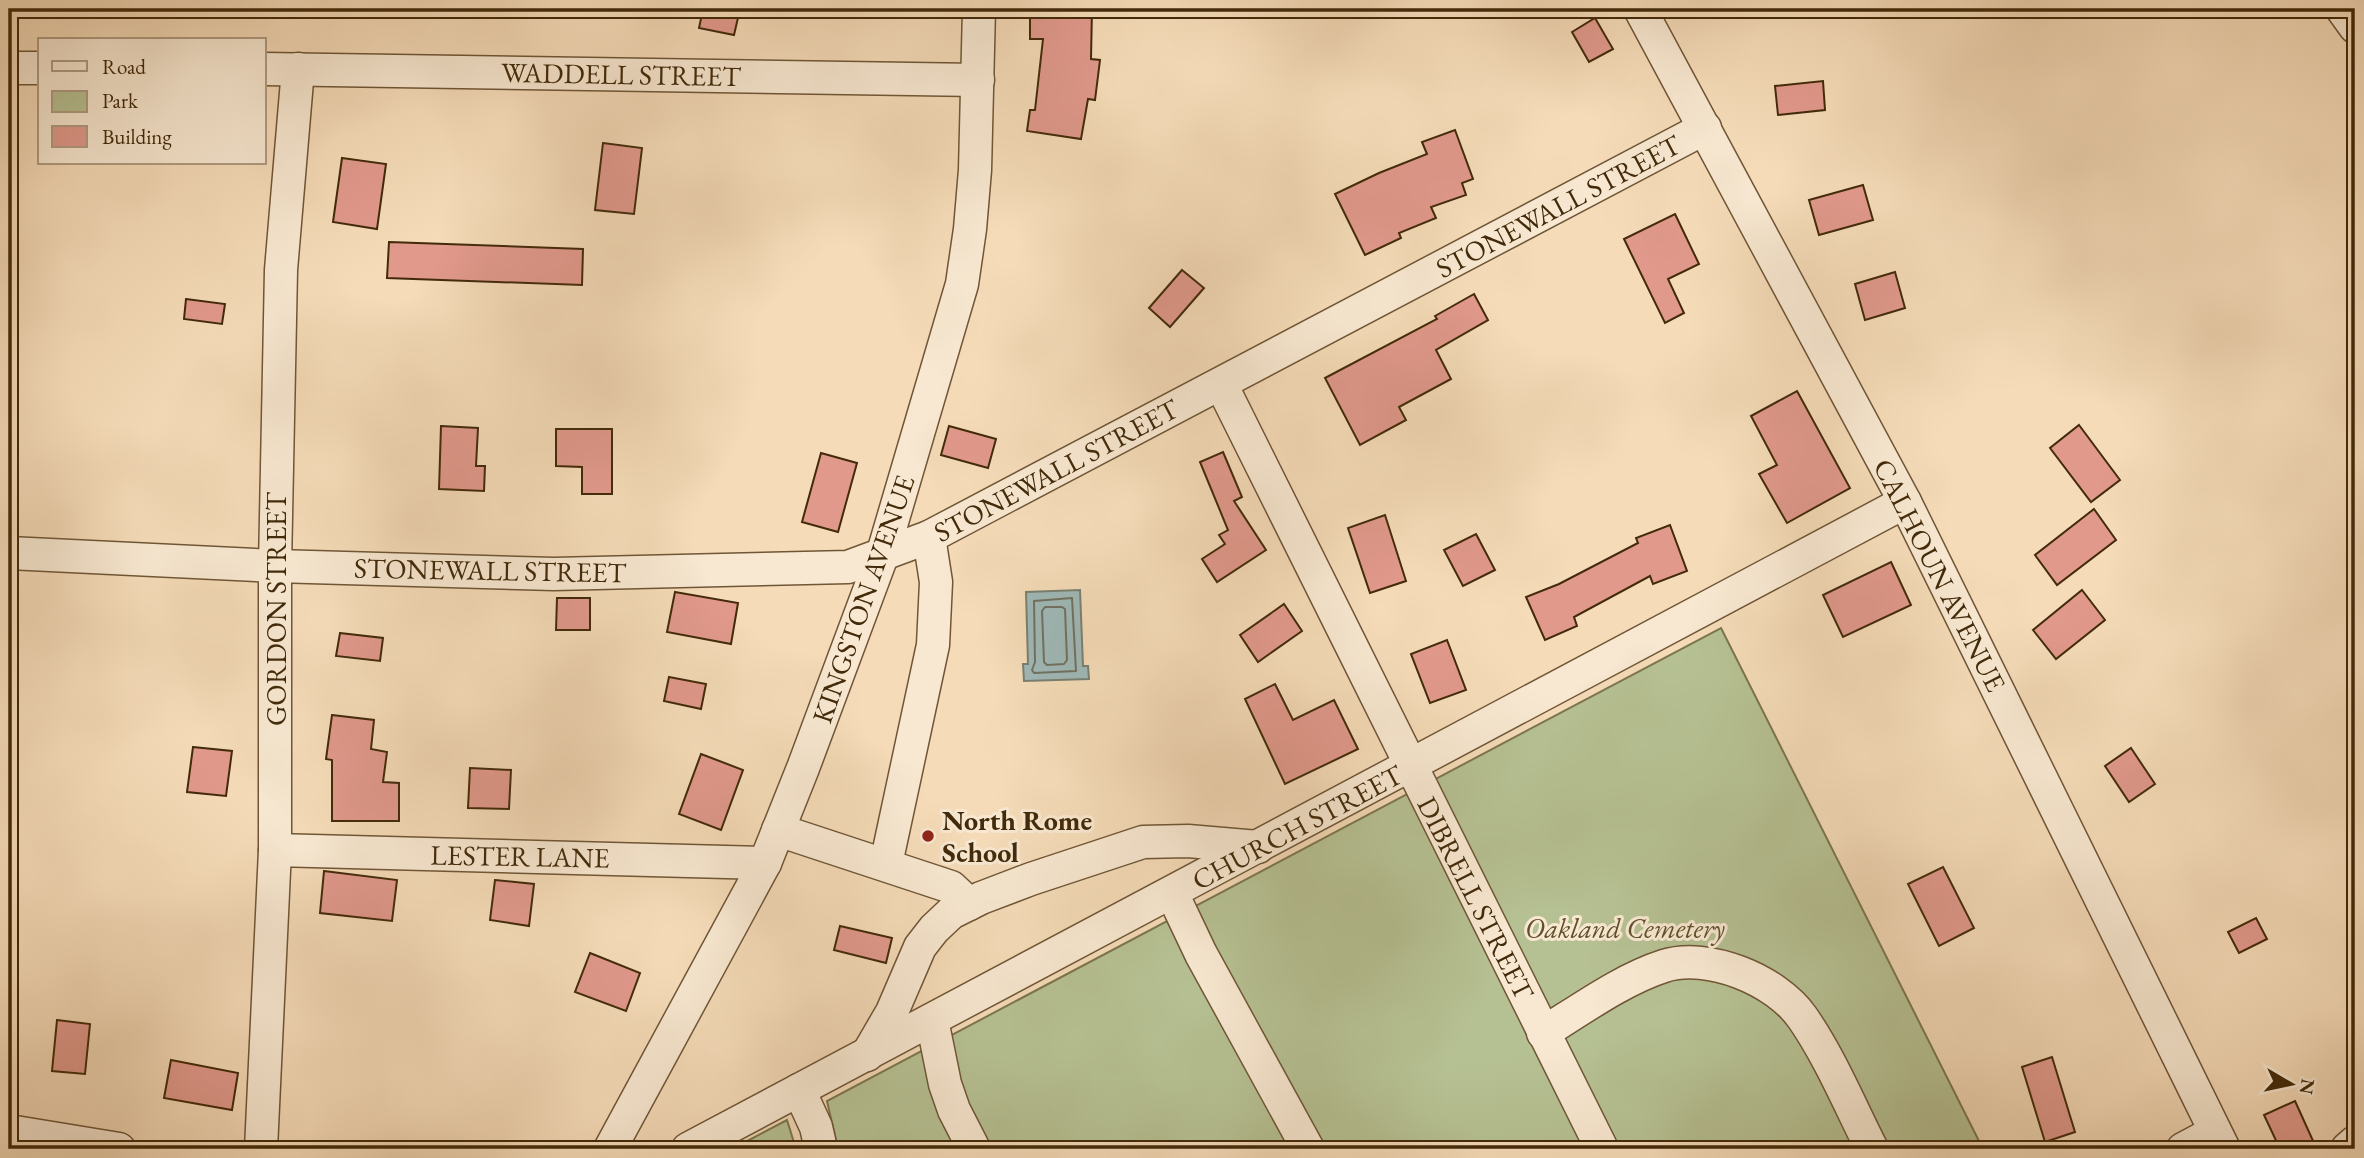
<svg xmlns="http://www.w3.org/2000/svg" width="2364" height="1158" font-family="'EB Garamond',serif">
<rect width="100%" height="100%" fill="#f5dbb8"/>
<filter id="stains"><feTurbulence type="fractalNoise" baseFrequency=".00286" numOctaves="4"/><feColorMatrix values="0 0 0 0 .2 0 0 0 0 .09 0 0 0 0 .02 0 0 0 .5 -.17"/></filter>
<radialGradient id="worn" r=".72"><stop offset=".6" stop-color="#630" stop-opacity="0"/><stop offset="1" stop-color="#630" stop-opacity=".3"/></radialGradient>
<!-- green -->
<g fill="#b6c193" stroke="#7c764e" stroke-width="2">
<polygon points="1721,628 1983,1149 838,1149 827,1101"/>
<polygon points="787,1120 796,1149 732,1149"/>
</g>
<!-- water -->
<polygon fill="#9fb9b8" stroke="#7a8072" stroke-width="2" points="1080,590 1083,666 1088,666 1089,679 1024,681 1023,664 1028,664 1026,592"/>
<g fill="none" stroke-linecap="round" stroke-linejoin="round">
<!-- shore -->
<g stroke="#707261" stroke-width="2">
<polygon points="1072,598 1076,671 1034,673 1032,670 1035,662 1034,601"/>
<polygon points="1045,607 1062,607 1065,609 1067,660 1064,664 1047,665 1044,662 1042,611"/>
</g>
</g>
<!-- building -->
<g fill="#e1998c" stroke="#422a0a" stroke-width="2">
<polygon points="703,9 740,9 734,35 699,28"/>
<polygon points="1030,9 1092,9 1091,59 1100,60 1095,100 1088,99 1081,139 1027,131 1030,110 1035,110 1043,39 1030,39"/>
<polygon points="1595,18 1613,49 1589,62 1572,32"/>
<polygon points="1823,81 1825,110 1778,115 1775,86"/>
<polygon points="1455,130 1473,179 1462,183 1466,195 1431,207 1436,218 1399,233 1401,238 1365,255 1335,194 1379,173 1427,154 1422,142"/>
<polygon points="603,143 642,148 634,214 595,210"/>
<polygon points="342,158 386,164 377,229 333,222"/>
<polygon points="1863,185 1873,220 1819,235 1809,200"/>
<polygon points="1675,214 1699,264 1668,279 1684,313 1665,323 1624,239"/>
<polygon points="389,242 583,249 582,285 387,278"/>
<polygon points="1182,270 1204,288 1170,327 1149,308"/>
<polygon points="1895,272 1905,308 1865,320 1855,284"/>
<polygon points="1474,294 1488,320 1436,350 1451,379 1399,407 1406,420 1360,445 1325,378 1437,319 1435,316"/>
<polygon points="186,299 225,304 222,324 184,319"/>
<polygon points="1797,391 1850,488 1787,523 1759,474 1777,465 1751,416"/>
<polygon points="2079,425 2120,480 2091,502 2050,448"/>
<polygon points="441,426 478,428 476,466 485,466 484,491 439,489"/>
<polygon points="949,426 996,439 988,468 941,455"/>
<polygon points="556,429 612,429 612,494 582,494 582,467 556,466"/>
<polygon points="1223,452 1242,497 1234,501 1266,550 1217,582 1202,559 1225,544 1219,535 1228,530 1200,462"/>
<polygon points="821,453 857,463 838,532 802,522"/>
<polygon points="2094,509 2116,540 2057,585 2035,555"/>
<polygon points="1385,515 1406,581 1370,593 1348,528"/>
<polygon points="1670,525 1687,571 1653,584 1650,576 1574,617 1577,626 1545,640 1526,597 1559,584 1638,543 1636,538"/>
<polygon points="1476,534 1495,570 1463,586 1444,550"/>
<polygon points="1891,562 1911,605 1843,637 1823,595"/>
<polygon points="2082,590 2105,620 2056,659 2033,630"/>
<polygon points="675,592 738,603 731,644 667,632"/>
<polygon points="557,598 590,598 590,630 556,630"/>
<polygon points="1284,604 1302,631 1258,662 1240,635"/>
<polygon points="340,633 383,638 380,661 336,656"/>
<polygon points="1447,640 1466,690 1430,703 1411,654"/>
<polygon points="669,677 706,684 701,709 664,701"/>
<polygon points="1275,684 1293,720 1334,700 1358,749 1285,784 1245,699"/>
<polygon points="332,715 374,720 371,749 387,752 383,782 399,783 399,821 332,821 332,760 326,759"/>
<polygon points="193,747 232,751 226,796 187,792"/>
<polygon points="2131,748 2155,784 2129,802 2105,766"/>
<polygon points="701,754 743,770 721,830 679,814"/>
<polygon points="470,768 511,770 509,809 468,808"/>
<polygon points="1943,867 1974,928 1939,946 1908,884"/>
<polygon points="324,871 397,880 392,921 320,913"/>
<polygon points="495,880 534,884 529,926 490,920"/>
<polygon points="2256,918 2267,939 2239,953 2228,932"/>
<polygon points="840,926 892,938 886,963 834,950"/>
<polygon points="590,953 640,973 626,1011 575,992"/>
<polygon points="57,1020 90,1024 85,1074 52,1071"/>
<polygon points="2052,1057 2075,1132 2045,1142 2022,1067"/>
<polygon points="171,1060 238,1073 232,1110 164,1098"/>
<polygon points="2295,1101 2314,1143 2299,1149 2280,1149 2264,1115"/>
</g>
<g fill="none" stroke-linecap="round" stroke-linejoin="round">
<!-- minor casing -->
<g stroke="#6f5636" stroke-width="35">
<g id="minor">
<polyline points="1640,9 1905,502 2224,1149"/>
<polyline points="2342,9 2355,27"/>
<polyline points="9,68 40,68"/>
<polyline points="264,69 978,80"/>
<polyline points="1221,384 1602,1149"/>
<polyline points="9,553 275,566 554,574 848,567 929,537 1705,128"/>
<polyline points="778,830 951,887 969,904"/>
<polyline points="275,850 765,863"/>
<polyline points="886,864 933,645 936,582 929,537"/>
<polyline points="1172,893 1201,954 1308,1149"/>
<polyline points="932,1020 945,1084 954,1110 974,1149"/>
<path d="M 1543,1033 C 1580,1010 1623,979 1664,966 C 1708,952 1776,980 1802,1017 C 1830,1057 1850,1106 1872,1149"/>
<polyline points="867,1055 892,1012 920,947 934,929 951,913 981,898 1031,879 1143,842 1188,841 1258,847"/>
<polyline points="799,1090 816,1127 821,1149"/>
<polyline points="9,1131 119,1149"/>
<polyline points="261,1149 275,850 275,566 281,270 298,69"/>
<polyline points="610,1149 765,863 803,768 882,556 962,284 970,229 975,170 979,9"/>
<polyline points="688,1149 1905,502"/>
<polyline points="2183,1149 2215,1132"/>
<polyline points="2347,1149 2355,1142"/>
</g>
</g>
<!-- minor -->
<use href="#minor" stroke="#f8e8d1" stroke-width="32"/>
</g>
<!-- markers -->
<circle fill="#8f2418" stroke="#f8e8d1" stroke-width="2.5" cx="928" cy="836" r="7"/>
<g text-anchor="middle" stroke-width="6" stroke-linejoin="round" paint-order="stroke">
<!-- street labels -->
<g font-size="28" fill="#422a0a" stroke="#f8e8d1">
<text transform="translate(621 74) rotate(1)" y="10">WADDELL STREET</text>
<text transform="translate(1558 206) rotate(-28)" y="10">STONEWALL STREET</text>
<text transform="translate(1056 470) rotate(-28)" y="10">STONEWALL STREET</text>
<text transform="translate(490 570) rotate(1)" y="10">STONEWALL STREET</text>
<text transform="translate(1940 575) rotate(63)" y="10">CALHOUN AVENUE</text>
<text transform="translate(863 599) rotate(-71)" y="10">KINGSTON AVENUE</text>
<text transform="translate(276 609) rotate(-90)" y="10">GORDON STREET</text>
<text transform="translate(1297 827) rotate(-28)" y="10">CHURCH STREET</text>
<text transform="translate(520 856) rotate(1)" y="10">LESTER LANE</text>
<text transform="translate(1476 898) rotate(63)" y="10">DIBRELL STREET</text>
</g>
<!-- poi labels -->
<g font-size="28" font-weight="bold" fill="#422a0a" stroke="#f8e8d1" text-anchor="start">
<text x="942" y="830">North Rome<tspan x="942" dy="32">School</tspan></text>
</g>
<!-- park labels -->
<g font-size="28" font-style="italic" fill="#5f502c" stroke="#f8e8d1">
<text x="1625" y="938">Oakland Cemetery</text>
</g>
</g>
<!-- margin -->
<rect width="2364" height="1158" fill="none" stroke="#f5dbb8" stroke-width="35"/>
<rect x="10" y="10" width="2343" height="1137" fill="none" stroke="#422a0a" stroke-width="3.5"/>
<rect x="18" y="18" width="2329" height="1123" fill="none" stroke="#422a0a" stroke-width="2"/>
<!-- legend -->
<rect x="38" y="38" width="228" height="126" fill="#f8e8d1" stroke="#af9c81" stroke-width="2"/>
<rect x="52" y="61" width="35" height="10" fill="#f8e8d1" stroke="#af9c81" stroke-width="2"/>
<text x="102" y="74" font-size="21" fill="#422a0a">Road</text>
<rect x="52" y="91" width="35" height="21" fill="#b6c193" stroke="#af9c81" stroke-width="2"/>
<text x="102" y="108" font-size="21" fill="#422a0a">Park</text>
<rect x="52" y="126" width="35" height="21" fill="#e1998c" stroke="#af9c81" stroke-width="2"/>
<text x="102" y="144" font-size="21" fill="#422a0a">Building</text>
<!-- north arrow -->
<g transform="translate(2291 1084) rotate(99)" stroke="#f8e8d1" stroke-width="5" paint-order="stroke">
<path d="M0-5L12 26L0 18L-12 26Z" fill="#422a0a"/>
<text y="-10" font-size="19" font-weight="bold" text-anchor="middle" fill="#422a0a">N</text>
</g>
<rect width="100%" height="100%" filter="url(#stains)"/>
<rect width="100%" height="100%" fill="url(#worn)"/>
</svg>
